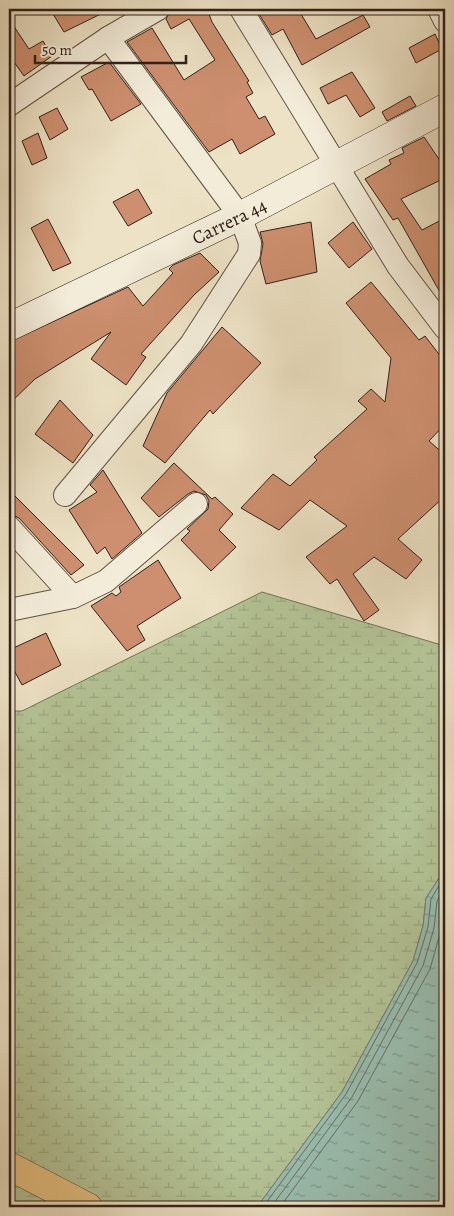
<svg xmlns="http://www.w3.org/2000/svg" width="454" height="1216" font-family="Alegreya,serif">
<defs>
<pattern id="wetland-marsh" width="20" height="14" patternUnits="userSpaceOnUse" patternTransform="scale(1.25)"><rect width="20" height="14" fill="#b4c497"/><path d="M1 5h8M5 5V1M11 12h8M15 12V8" fill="none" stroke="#9ba882"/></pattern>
<pattern id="water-ripples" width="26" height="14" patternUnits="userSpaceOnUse" patternTransform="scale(1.25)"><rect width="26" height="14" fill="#9abeb0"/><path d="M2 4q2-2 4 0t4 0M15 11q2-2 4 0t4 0" fill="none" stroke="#7e9a8e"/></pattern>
</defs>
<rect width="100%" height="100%" fill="#ede2c5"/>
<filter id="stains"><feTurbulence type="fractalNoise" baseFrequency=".004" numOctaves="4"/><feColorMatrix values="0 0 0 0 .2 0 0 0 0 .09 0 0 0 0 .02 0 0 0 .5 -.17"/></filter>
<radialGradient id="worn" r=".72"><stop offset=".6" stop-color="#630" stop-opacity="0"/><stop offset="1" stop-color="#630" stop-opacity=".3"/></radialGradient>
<!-- wetland -->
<polygon fill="url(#wetland-marsh)" stroke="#727258" points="262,592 445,646 445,869 426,898 423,926 413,961 342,1092 257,1207 9,1207 9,711 22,711"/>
<!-- water -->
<polygon fill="url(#water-ripples)" stroke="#707f74" points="445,869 445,1207 257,1207 342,1092 413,961 423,926 426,898"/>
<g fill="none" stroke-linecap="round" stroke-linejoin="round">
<!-- shore -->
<g stroke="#667065" stroke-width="1">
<polyline points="263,1207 346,1094 417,963 428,927 431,899 445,876"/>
<polyline points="271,1207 352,1097 423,966 434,928 437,901 445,887"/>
<polyline points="280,1207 358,1101 430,969 441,930 445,902"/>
</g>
</g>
<!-- building -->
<g fill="#cd8f6f" stroke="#31211a">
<polygon points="50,9 111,9 64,32"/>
<polygon points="171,9 207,9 212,22 249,81 247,82 253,93 246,97 259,119 265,116 275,134 240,154 232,139 209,152 127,42 152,28 184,80 215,60 189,19 171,29 166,19"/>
<polygon points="256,9 298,9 316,39 363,15 370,27 302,65 283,29 272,35"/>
<polygon points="9,19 29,49 43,41 52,56 24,76 9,55"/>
<polygon points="435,34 442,49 416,63 409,48"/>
<polygon points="109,62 141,104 111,121 92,89 89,90 81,77"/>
<polygon points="352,72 375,108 360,117 346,95 328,104 320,88"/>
<polygon points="410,96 416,106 387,121 382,112"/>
<polygon points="57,108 68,129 50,140 39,117"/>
<polygon points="38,133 47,158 32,165 22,141"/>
<polygon points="424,137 445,168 445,178 401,199 422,230 445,218 445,301 398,218 393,220 365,179 391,164 389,160 404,153 402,148"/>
<polygon points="138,189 152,213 128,226 113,202"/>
<polygon points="48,219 71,263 53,271 31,228"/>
<polygon points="311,222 317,272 266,284 260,261 263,244 260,232"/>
<polygon points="353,222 372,249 349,268 328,243"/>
<polygon points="200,253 219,272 194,295 141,354 146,357 126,385 91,359 111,332 35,379 9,404 9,342 128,287 143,306 173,273 169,269 173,265"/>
<polygon points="371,282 419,340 425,336 445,362 445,424 429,441 445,455 445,496 398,539 422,560 406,579 374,557 353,574 379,610 364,621 337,579 330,584 306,557 347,526 310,500 279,530 241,508 273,474 290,486 317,460 314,457 367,409 358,401 371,389 385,402 391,358 346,303"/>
<polygon points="222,327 261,363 213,414 210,410 165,463 143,446 167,393"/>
<polygon points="60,400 93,435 73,463 35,434"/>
<polygon points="174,463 212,499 215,497 233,514 219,530 236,547 211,571 181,540 190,531 187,529 208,509 209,501 206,495 194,491 188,494 159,517 141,498"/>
<polygon points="103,470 142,533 112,559 105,547 97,554 69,510 97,492 90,485"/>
<polygon points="9,490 84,565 71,575 19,518 9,513"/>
<polygon points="158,560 181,598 137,626 145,640 127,651 91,606 112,593 116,596 121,592 119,587"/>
<polygon points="46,633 61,665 22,685 9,661 9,650"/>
</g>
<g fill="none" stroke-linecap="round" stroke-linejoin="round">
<!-- minor casing -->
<g stroke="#605145" stroke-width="24">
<g id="minor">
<polyline points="241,9 398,266 445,328"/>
<polyline points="439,9 445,21"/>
<polyline points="9,105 108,38 158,9"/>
<polyline points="65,495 191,344 249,254 250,243 240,216 108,38"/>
<polyline points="9,527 73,597"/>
<polyline points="9,610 73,597 106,581 196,504"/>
</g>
</g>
<!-- secondary casing -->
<g stroke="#31211a" stroke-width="29">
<polyline id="secondary" points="9,327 240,216 445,108"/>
</g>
<!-- primary casing -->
<g stroke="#31211a" stroke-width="29">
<polyline id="primary" points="9,1166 88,1207"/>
</g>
<!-- minor -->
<use href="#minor" stroke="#f3ecd9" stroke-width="22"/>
<!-- secondary -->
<use href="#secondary" stroke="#f3ecd9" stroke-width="28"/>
<!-- primary -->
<use href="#primary" stroke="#e6c182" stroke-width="28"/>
</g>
<g text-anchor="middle" stroke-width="4" stroke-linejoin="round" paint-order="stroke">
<!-- street labels -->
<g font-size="19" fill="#31211a" stroke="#f3ecd9">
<text transform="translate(229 221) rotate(-26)" y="7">Carrera 44</text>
</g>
</g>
<!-- margin -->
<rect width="454" height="1216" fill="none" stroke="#ede2c5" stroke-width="30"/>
<rect x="10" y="10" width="434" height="1196" fill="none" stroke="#31211a" stroke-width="2.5"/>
<rect x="15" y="15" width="424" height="1186" fill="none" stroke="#31211a"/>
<!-- scale -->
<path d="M35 55v8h151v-8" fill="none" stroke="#31211a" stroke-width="2.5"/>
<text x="42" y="55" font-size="15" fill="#31211a" stroke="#f3ecd9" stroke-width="4" paint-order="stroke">50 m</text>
<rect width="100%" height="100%" filter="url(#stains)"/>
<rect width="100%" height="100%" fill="url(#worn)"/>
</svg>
